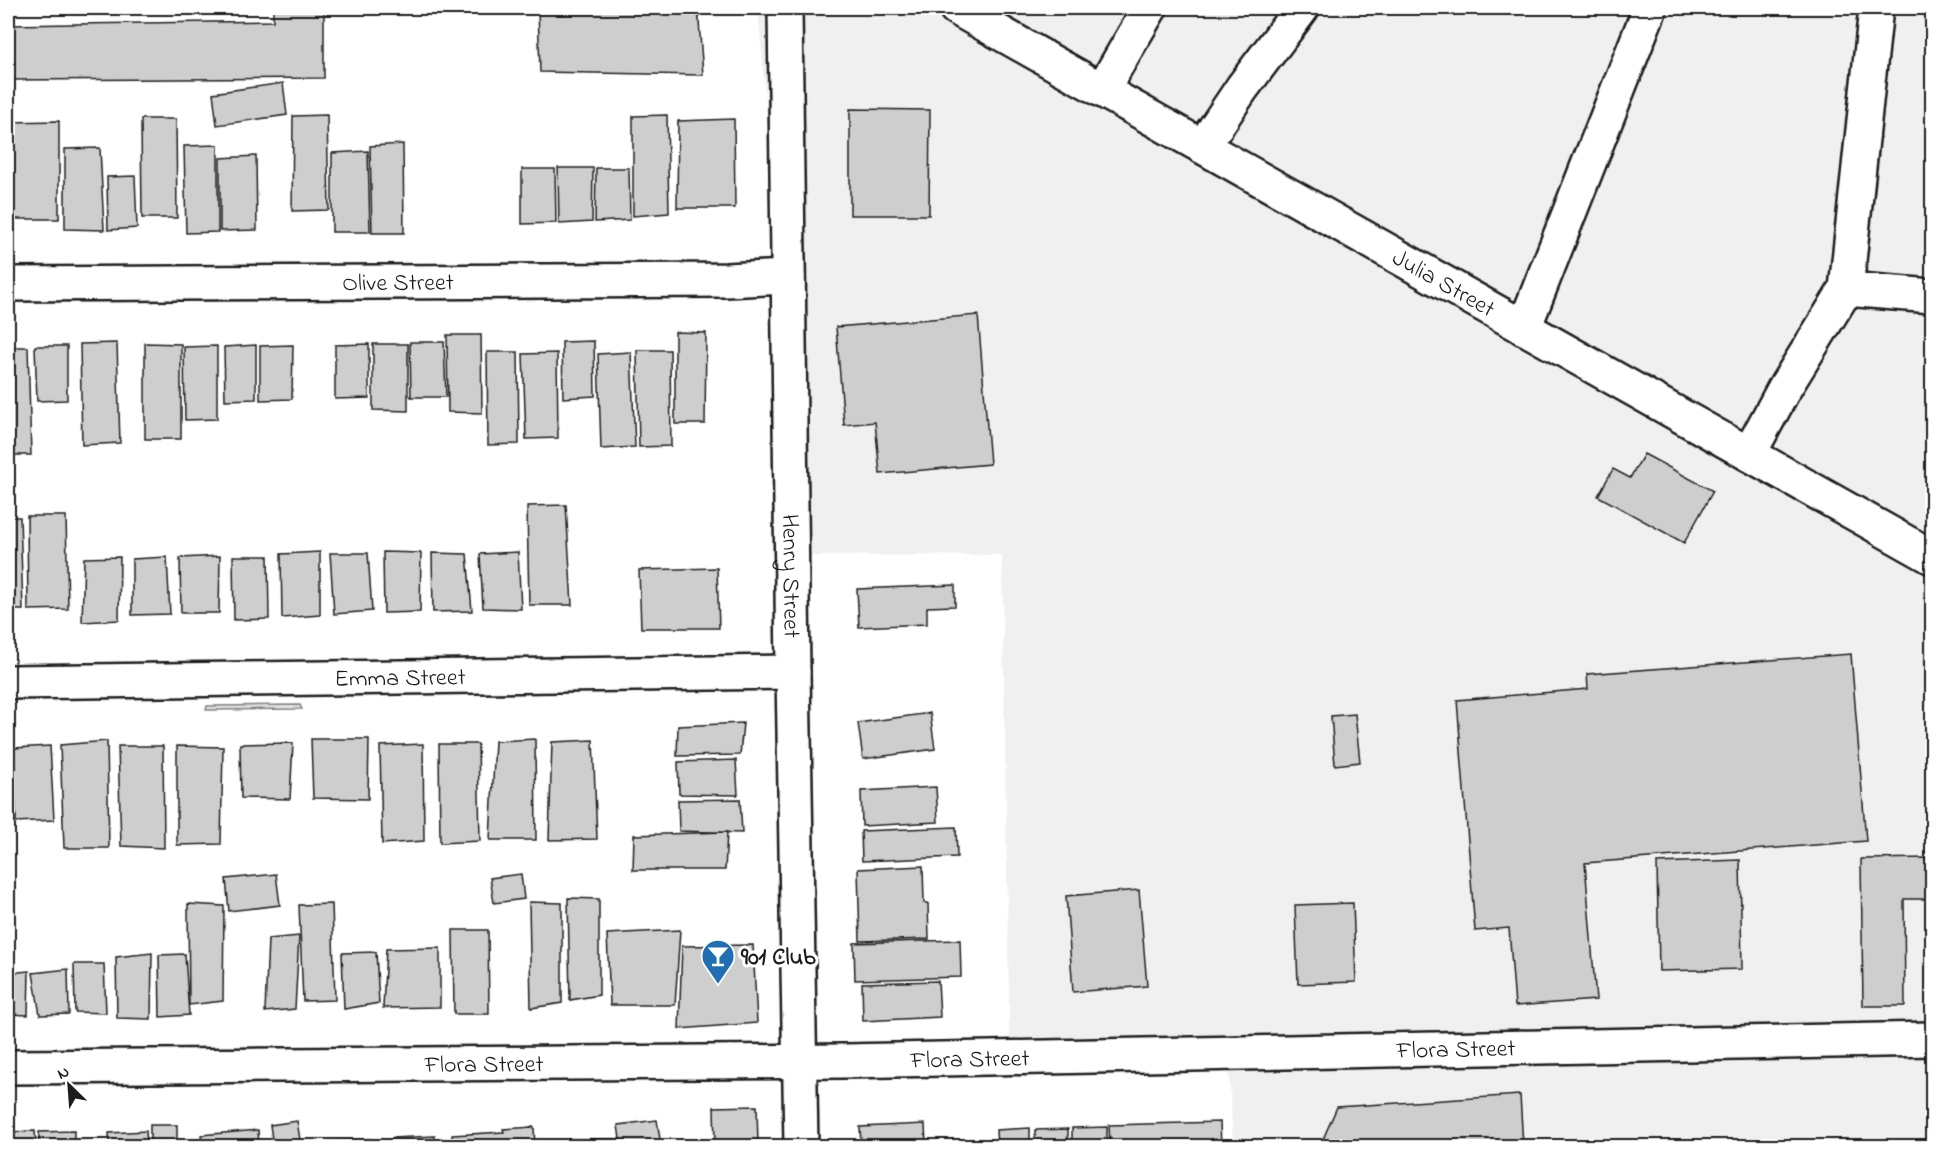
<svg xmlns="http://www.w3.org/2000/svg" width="1940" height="1154" font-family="'Indie Flower',sans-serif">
<defs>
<pattern id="grass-tufts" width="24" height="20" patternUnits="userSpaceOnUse" patternTransform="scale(1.5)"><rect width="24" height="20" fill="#e2e2e2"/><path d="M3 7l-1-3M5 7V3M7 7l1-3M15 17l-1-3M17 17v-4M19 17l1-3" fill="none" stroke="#c1c1c1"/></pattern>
</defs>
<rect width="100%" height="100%" fill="#fff"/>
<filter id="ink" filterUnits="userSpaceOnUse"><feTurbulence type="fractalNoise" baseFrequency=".0167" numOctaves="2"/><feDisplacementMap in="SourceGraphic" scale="12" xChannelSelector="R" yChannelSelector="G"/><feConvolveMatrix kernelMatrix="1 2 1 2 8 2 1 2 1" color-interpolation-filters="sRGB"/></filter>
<g filter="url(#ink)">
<!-- built -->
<polygon fill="#f0f0f0" points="758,8 1932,8 1932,1146 1233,1146 1229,1069 1010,1066 1002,555 803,556"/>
<!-- grass -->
<polygon fill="url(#grass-tufts)" stroke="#7f7f7f" stroke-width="1.5" points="300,705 302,709 206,710 207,706"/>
<!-- building -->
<g fill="#cecece" stroke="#1c1c1c" stroke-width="1.5">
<polygon points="273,8 324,8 324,78 8,80 8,25 273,21"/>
<polygon points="538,8 698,8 703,75 540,72"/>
<polygon points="283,83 287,115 217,125 213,93"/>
<polygon points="850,109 930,110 929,215 850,215"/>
<polygon points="327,115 329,210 292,211 293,116"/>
<polygon points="667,115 669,213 633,216 633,116"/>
<polygon points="141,119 176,119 177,218 142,218"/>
<polygon points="734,119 735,208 677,208 678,121"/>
<polygon points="59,121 59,219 8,219 8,122"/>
<polygon points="403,144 404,233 372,233 370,146"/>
<polygon points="218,145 218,232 186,233 184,146"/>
<polygon points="100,148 104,230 65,229 65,149"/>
<polygon points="368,151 370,232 332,232 332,153"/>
<polygon points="256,156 257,230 220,231 220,158"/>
<polygon points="558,168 593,168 592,222 559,224"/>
<polygon points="596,168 629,168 630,220 595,222"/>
<polygon points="522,169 555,169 556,223 522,224"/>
<polygon points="135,176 137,228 108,230 107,177"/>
<polygon points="978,315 990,464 880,474 875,422 844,425 836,327"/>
<polygon points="675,332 706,333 705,424 675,424"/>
<polygon points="447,335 481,335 482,413 448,412"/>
<polygon points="594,341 595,396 563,398 562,342"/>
<polygon points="410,342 444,342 446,397 411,397"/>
<polygon points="117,343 120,443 82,445 80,344"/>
<polygon points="145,343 181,344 181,439 145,439"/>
<polygon points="369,344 369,398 335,399 335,345"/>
<polygon points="373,344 408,344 408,411 373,410"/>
<polygon points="256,345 256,399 225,400 224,347"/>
<polygon points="293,345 292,399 260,400 260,346"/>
<polygon points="35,346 67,346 67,400 37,401"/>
<polygon points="217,346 217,419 185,420 184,347"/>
<polygon points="8,347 28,347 31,455 8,455"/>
<polygon points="637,350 670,350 671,446 639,447"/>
<polygon points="487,352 518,352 519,444 488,445"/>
<polygon points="631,352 635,447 601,449 598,354"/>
<polygon points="557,353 558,438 526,439 523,354"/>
<polygon points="1644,454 1713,491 1684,543 1598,496 1613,469 1630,478"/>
<polygon points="566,505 572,605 529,605 527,506"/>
<polygon points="27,516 66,516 68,609 28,610"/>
<polygon points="8,517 20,517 23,610 8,610"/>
<polygon points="320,552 320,615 282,618 281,554"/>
<polygon points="383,552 421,553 420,612 384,613"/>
<polygon points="518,552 521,609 483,608 480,554"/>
<polygon points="330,553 368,553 372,611 334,614"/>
<polygon points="432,553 467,554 472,611 433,612"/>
<polygon points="220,556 219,613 181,613 180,558"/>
<polygon points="233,556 268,556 269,619 234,620"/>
<polygon points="120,557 119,620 82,622 84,558"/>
<polygon points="167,557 170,614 132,615 132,559"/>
<polygon points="717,568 719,628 641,628 639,570"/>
<polygon points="955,585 955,606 927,607 927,624 859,627 857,589"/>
<polygon points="1851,654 1866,841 1585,863 1596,1000 1515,1006 1509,928 1475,931 1457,700 1588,689 1587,674"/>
<polygon points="930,713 935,749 863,759 858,723"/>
<polygon points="1355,714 1360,762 1335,765 1331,716"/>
<polygon points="743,723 740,755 677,756 678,726"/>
<polygon points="311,739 369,739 368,799 313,798"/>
<polygon points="535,739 536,840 490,840 495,741"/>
<polygon points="593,740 597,839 549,840 552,742"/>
<polygon points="107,741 109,848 64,848 60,745"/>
<polygon points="293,743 290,799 241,798 240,744"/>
<polygon points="423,744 424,841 382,844 380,746"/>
<polygon points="439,744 478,744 480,841 440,843"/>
<polygon points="50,746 54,820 16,822 14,748"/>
<polygon points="118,746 163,746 164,848 121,846"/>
<polygon points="177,746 223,747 221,844 177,845"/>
<polygon points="736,760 738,795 679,794 678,762"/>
<polygon points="936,787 938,822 862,826 861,791"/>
<polygon points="740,799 742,833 679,831 678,800"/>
<polygon points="956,827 957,857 862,861 861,831"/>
<polygon points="727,832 725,870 633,870 634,835"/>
<polygon points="1932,858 1932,899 1904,899 1905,1006 1863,1006 1861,859"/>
<polygon points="1740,860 1742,969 1659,971 1657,863"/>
<polygon points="923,866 924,903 928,903 929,939 860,941 858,869"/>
<polygon points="276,874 280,905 229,911 226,879"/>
<polygon points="521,874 524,899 494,903 490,878"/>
<polygon points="1139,890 1147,986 1073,992 1066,896"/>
<polygon points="568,898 599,899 599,995 570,1000"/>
<polygon points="529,902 562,903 562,1003 531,1008"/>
<polygon points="1353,903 1356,982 1298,984 1295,905"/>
<polygon points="188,904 224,906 223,1001 189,1005"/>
<polygon points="332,904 335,1000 303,1001 299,905"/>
<polygon points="453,930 488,930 489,1014 454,1014"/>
<polygon points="680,930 675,1005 610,1005 607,934"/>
<polygon points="299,936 295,1009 265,1012 268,939"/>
<polygon points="960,940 961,977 855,980 854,943"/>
<polygon points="753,945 757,1023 679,1029 682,946"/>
<polygon points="440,948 440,1007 383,1008 386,949"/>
<polygon points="376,952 379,1003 344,1009 342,953"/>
<polygon points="152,953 151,1019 117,1018 116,957"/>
<polygon points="185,954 189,1015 160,1017 159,955"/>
<polygon points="74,964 104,964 106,1013 75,1012"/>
<polygon points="68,969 69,1014 40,1015 33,973"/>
<polygon points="29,971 28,1015 8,1014 8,973"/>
<polygon points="938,981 940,1017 863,1021 862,983"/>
<polygon points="1520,1095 1523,1146 1320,1146 1337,1107"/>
<polygon points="757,1106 758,1146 715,1146 714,1107"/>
<polygon points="657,1120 661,1146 621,1146 618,1125"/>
<polygon points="297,1121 301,1146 273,1146 270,1125"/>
<polygon points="1220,1122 1221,1146 1110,1146 1109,1125"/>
<polygon points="925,1124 926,1146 861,1146 860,1127"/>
<rect x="150" y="1125" width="27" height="21"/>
<polygon points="534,1127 535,1146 452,1146 452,1135 504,1132 503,1129"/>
<polygon points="1107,1127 1107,1146 1072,1146 1072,1128"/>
<polygon points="1030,1128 1030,1146 997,1146 996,1130"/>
<polygon points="1068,1129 1068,1146 1035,1146 1035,1130"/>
<polygon points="258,1130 259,1146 202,1146 201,1135"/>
<polygon points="35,1131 36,1146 8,1146 8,1132"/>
<polygon points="74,1131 74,1146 39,1146 39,1132"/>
<polygon points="146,1131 147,1146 110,1146 109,1133"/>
<polygon points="435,1136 435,1146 392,1146 392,1138"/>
<polygon points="371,1139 372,1146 325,1146 325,1142"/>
<rect x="569" y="1139" width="47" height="7"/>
</g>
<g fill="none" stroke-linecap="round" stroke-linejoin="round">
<!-- minor casing -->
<g stroke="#1c1c1c" stroke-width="38">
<g id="minor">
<path id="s1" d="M 785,8 L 793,672 L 801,1146"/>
<path id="s2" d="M 956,8 L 1932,557"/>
<polyline points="1102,90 1150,8"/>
<polyline points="1203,146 1242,88 1302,8"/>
<path id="s3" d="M 8,284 L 726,280 L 788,277"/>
<polyline points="1846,289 1932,296"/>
<polyline points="1524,328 1650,8"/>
<polyline points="1749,454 1784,389 1846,289 1876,8"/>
<path id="s4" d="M 8,682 L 793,672"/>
<path id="s5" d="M 8,1067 L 845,1061 L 1932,1039"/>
</g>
</g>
<!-- minor -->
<use href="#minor" stroke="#fff" stroke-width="33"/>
</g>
</g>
<!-- icons -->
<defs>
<g id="bar-pin" transform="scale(1.725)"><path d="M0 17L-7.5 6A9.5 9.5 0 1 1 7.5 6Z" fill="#1f6fb2" stroke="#fff"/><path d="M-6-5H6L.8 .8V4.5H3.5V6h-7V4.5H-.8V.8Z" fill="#fff"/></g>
</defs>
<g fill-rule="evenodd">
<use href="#bar-pin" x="718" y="956"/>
</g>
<g text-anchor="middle" stroke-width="6" stroke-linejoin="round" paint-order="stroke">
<!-- street labels -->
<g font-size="24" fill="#1c1c1c" stroke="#fff">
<text dy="8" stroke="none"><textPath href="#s3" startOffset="390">Olive Street</textPath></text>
<text dy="8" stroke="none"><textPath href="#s2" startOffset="560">Julia Street</textPath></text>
<text dy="8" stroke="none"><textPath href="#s1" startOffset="568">Henry Street</textPath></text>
<text dy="8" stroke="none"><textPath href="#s4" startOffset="392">Emma Street</textPath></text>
<text dy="8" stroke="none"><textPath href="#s5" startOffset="1448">Flora Street</textPath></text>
<text dy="8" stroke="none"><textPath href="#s5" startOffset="962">Flora Street</textPath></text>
<text dy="8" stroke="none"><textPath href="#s5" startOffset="476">Flora Street</textPath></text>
</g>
<!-- poi labels -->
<g font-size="24" font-weight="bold" fill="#1c1c1c" stroke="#fff" text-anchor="start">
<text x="741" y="964">901 Club</text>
</g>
</g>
<!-- margin -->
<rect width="1940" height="1154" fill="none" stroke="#fff" stroke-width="30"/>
<rect x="15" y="15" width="1910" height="1124" fill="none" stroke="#1c1c1c" stroke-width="2" filter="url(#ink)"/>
<!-- north arrow -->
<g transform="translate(69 1085) rotate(335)" stroke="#ffffff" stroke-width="4.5" paint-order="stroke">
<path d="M0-4.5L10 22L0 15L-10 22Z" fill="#1c1c1c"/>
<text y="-9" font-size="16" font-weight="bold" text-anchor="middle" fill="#1c1c1c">N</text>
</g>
</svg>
